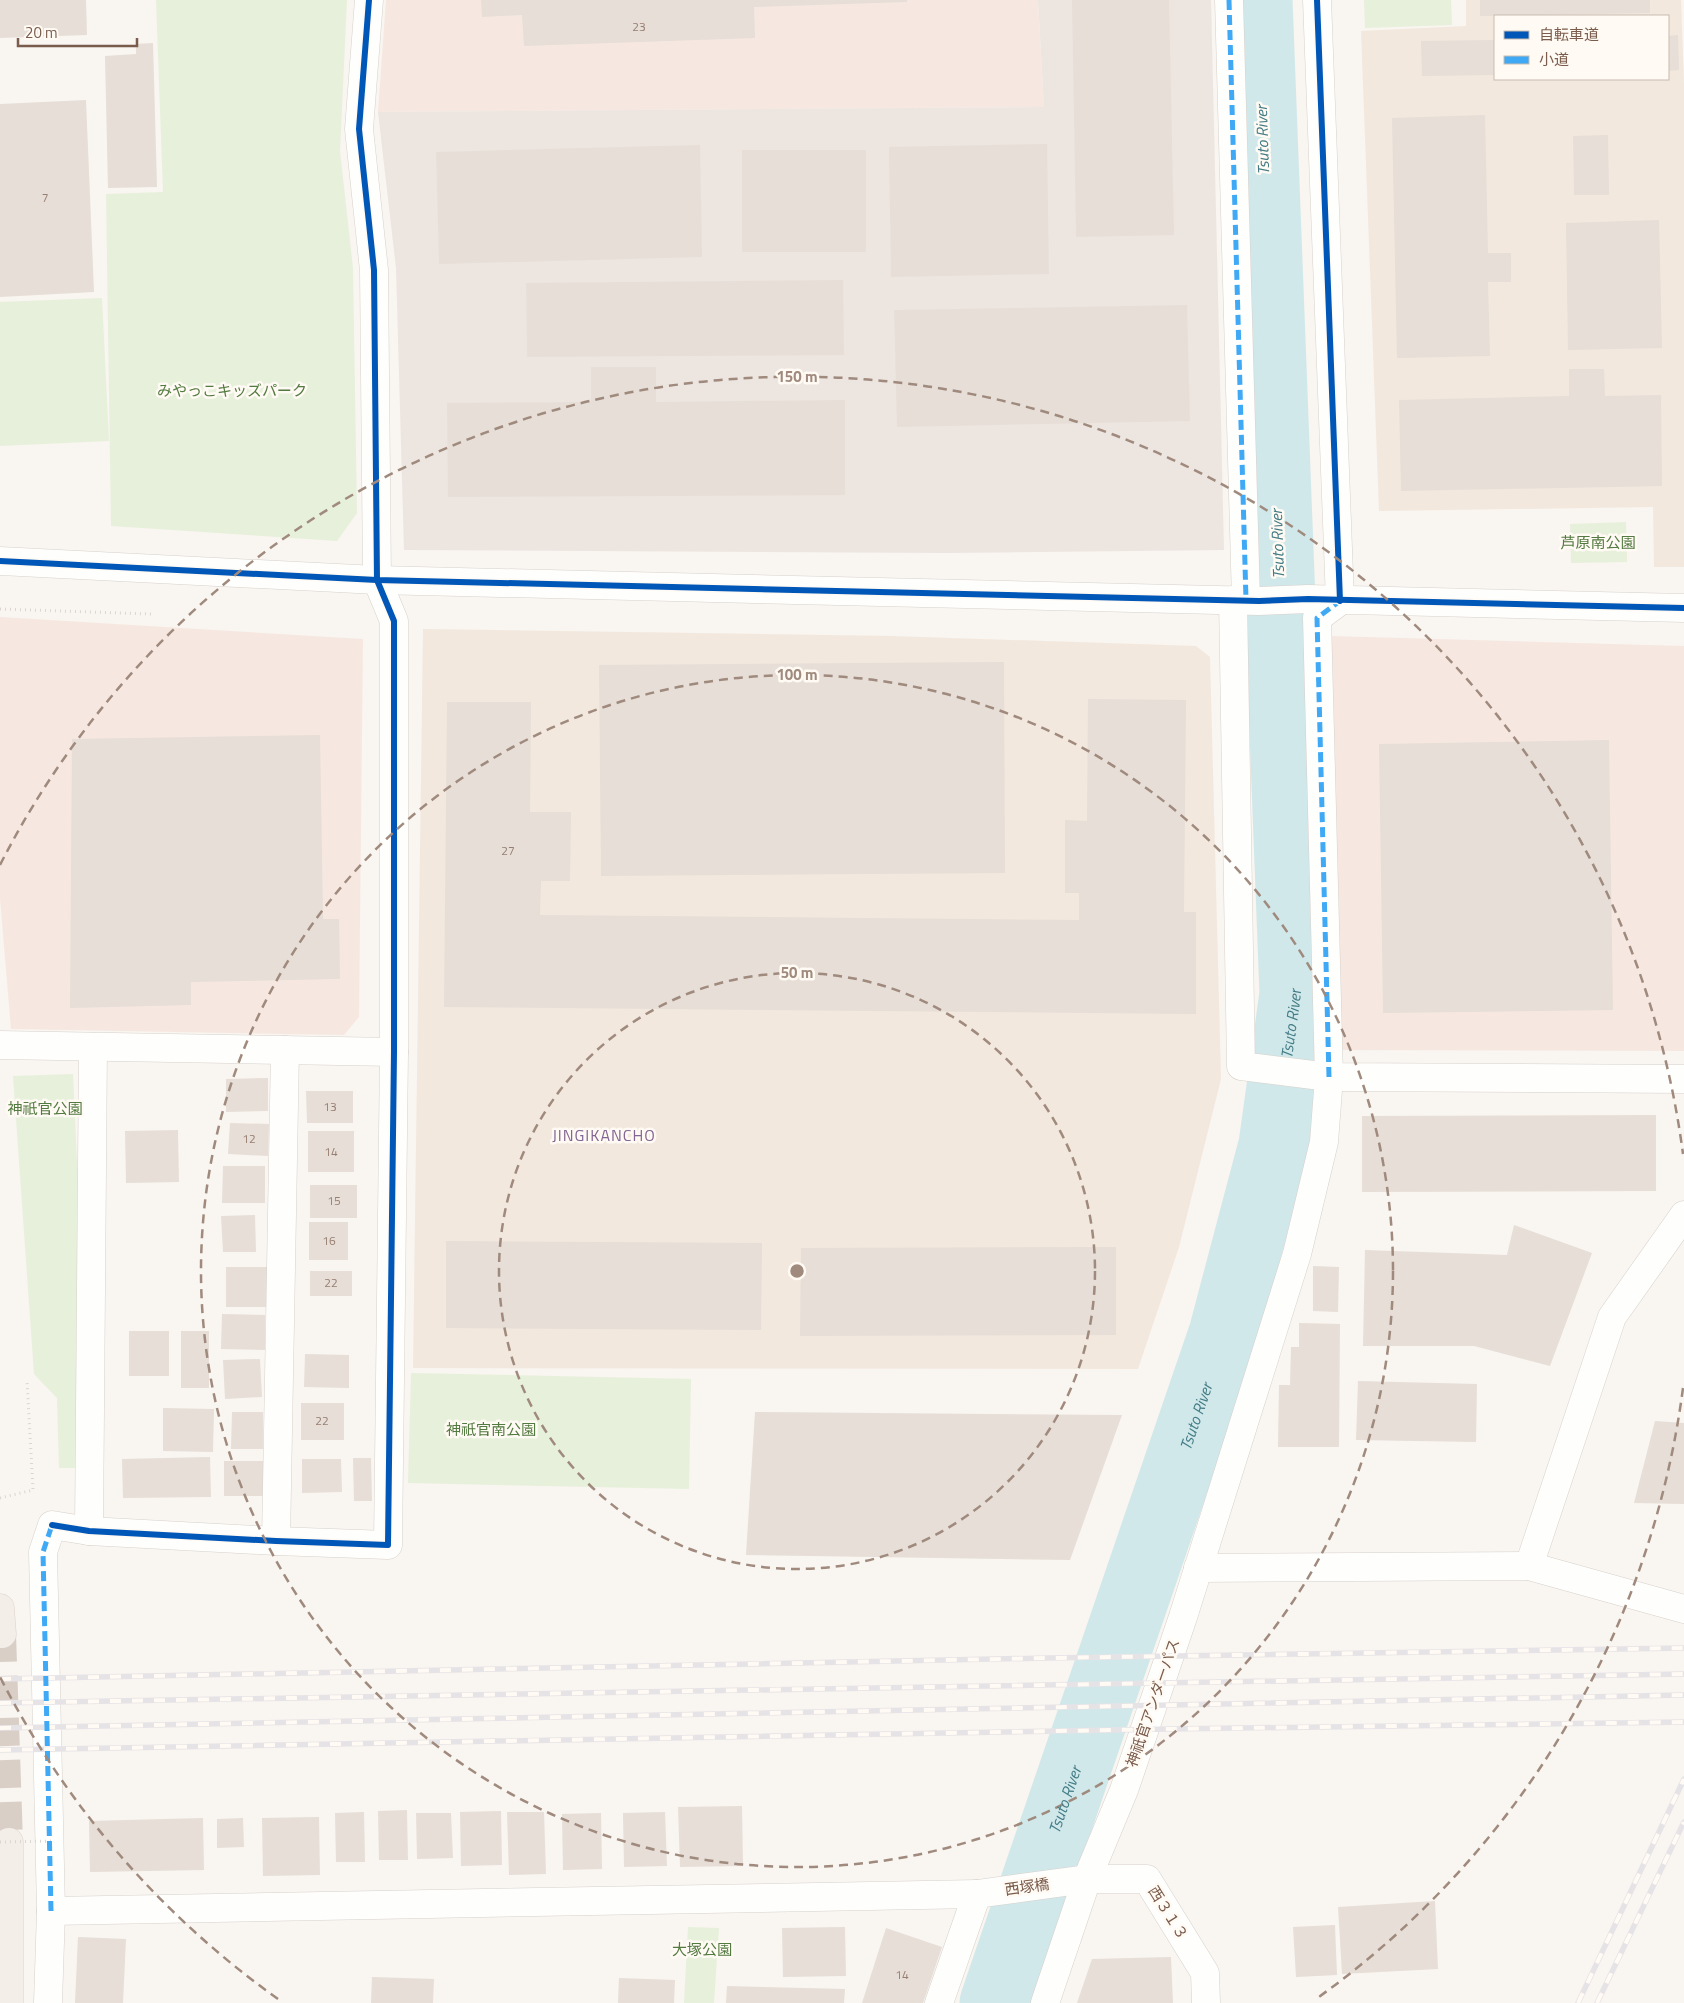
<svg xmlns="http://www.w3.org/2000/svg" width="1684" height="2003" font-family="'Titillium Web','Noto Sans JP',sans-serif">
<rect width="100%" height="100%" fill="#f9f5f0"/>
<!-- residential -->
<g fill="#f2e8de" fill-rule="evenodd">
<path d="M 1466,0 L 1681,0 L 1684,84 L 1684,567 L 1654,567 L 1653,507 L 1379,511 L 1361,31 L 1466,26 ZM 1495,16 L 1668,16 L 1668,79 L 1495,79 Z"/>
<polygon points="423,629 891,636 1196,646 1210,657 1221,1079 1179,1247 1138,1369 413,1368"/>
</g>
<!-- commercial -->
<g fill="#f6e8e1">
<polygon points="386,0 1038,0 1044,107 378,112"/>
<polygon points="0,617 363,639 359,1017 344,1035 11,1029 0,899"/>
<polygon points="1331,636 1684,646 1684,1051 1338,1050"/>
</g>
<!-- industrial -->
<polygon fill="#ede5e0" points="1038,0 1211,0 1224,550 947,553 404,550 396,268 378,112 1044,107"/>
<!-- green -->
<g fill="#e7f0db">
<polygon points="156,0 347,0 340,151 353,268 357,513 337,541 111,526 106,194 163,192"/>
<polygon points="1364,0 1451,0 1452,25 1365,28"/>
<polygon points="102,298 109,441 0,446 0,302"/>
<polygon points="1626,522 1627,562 1571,563 1570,524"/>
<polygon points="73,1074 86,1359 81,1468 59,1468 57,1398 34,1374 13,1076"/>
<polygon points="411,1373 691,1379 689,1489 408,1483"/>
<polygon points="688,1927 719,1928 714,2003 684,2003"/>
</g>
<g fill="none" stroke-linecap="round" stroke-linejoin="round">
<!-- river -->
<path stroke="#d0e8ea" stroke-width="71" id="s1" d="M 995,2003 L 1224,1334 L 1274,1145 L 1295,994 L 1257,0"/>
</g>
<!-- building -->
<g fill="#e6ded7">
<polygon points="0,0 86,0 87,35 0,38"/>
<polygon points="481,0 907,0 907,2 754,7 755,38 524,46 522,15 482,17"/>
<polygon points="1072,0 1169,0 1174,235 1076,237"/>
<polygon points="1480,0 1650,0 1650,13 1480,16"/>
<polygon points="1678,35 1679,70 1668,71 1668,36"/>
<polygon points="1495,40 1495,75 1422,76 1421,41"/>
<polygon points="153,43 157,187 108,188 105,56 136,54 136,44"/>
<polygon points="86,100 94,292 0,297 0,104"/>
<polygon points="1485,115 1488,253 1511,253 1511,282 1488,282 1490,356 1397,358 1392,118"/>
<polygon points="1608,135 1609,195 1574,195 1573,136"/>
<polygon points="1047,144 1049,274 891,277 889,147"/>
<polygon points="700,145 702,257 439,264 436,152"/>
<rect x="742" y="150" width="124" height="102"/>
<polygon points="1659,220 1662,348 1568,350 1566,223"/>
<polygon points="843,280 844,355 527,357 526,283"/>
<polygon points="1187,305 1190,421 897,427 894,310"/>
<polygon points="591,367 656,367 656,402 845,400 845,495 448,497 447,403 591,402"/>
<polygon points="1569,369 1604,369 1605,396 1661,395 1662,486 1401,491 1399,400 1569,396"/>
<polygon points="1004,662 1005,873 601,876 599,665"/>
<polygon points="1088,699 1186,700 1184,912 1196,912 1196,1014 444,1007 447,702 531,702 530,812 571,812 570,881 541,881 540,915 1079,920 1079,893 1065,893 1065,820 1087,821"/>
<polygon points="320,735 323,919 339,919 340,979 191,982 191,1005 70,1008 72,739"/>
<polygon points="1609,740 1613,1010 1383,1013 1379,744"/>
<polygon points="268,1078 268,1111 226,1112 226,1079"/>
<polygon points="306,1091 353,1091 353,1123 307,1123"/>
<polygon points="1656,1115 1656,1191 1362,1192 1362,1116"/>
<polygon points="230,1123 269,1124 268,1156 228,1154"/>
<polygon points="178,1130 179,1182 126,1183 125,1131"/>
<rect x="308" y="1131" width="46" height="41"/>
<polygon points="223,1166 265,1166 265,1203 222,1203"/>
<rect x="310" y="1185" width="47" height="33"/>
<polygon points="255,1215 256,1252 223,1252 221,1216"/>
<rect x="309" y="1222" width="39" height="38"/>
<polygon points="1514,1225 1592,1253 1550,1366 1474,1346 1363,1346 1365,1250 1507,1255"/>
<polygon points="446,1241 762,1243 761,1330 446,1328"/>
<polygon points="1116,1247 1116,1335 800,1336 801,1248"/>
<polygon points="1313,1266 1339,1267 1338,1312 1313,1311"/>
<rect x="226" y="1267" width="42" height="40"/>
<rect x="310" y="1271" width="42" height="25"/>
<polygon points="222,1314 265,1315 265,1350 221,1349"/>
<polygon points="1299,1323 1340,1324 1339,1447 1278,1447 1279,1385 1290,1385 1291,1347 1299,1347"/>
<rect x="129" y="1331" width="40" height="45"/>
<rect x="181" y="1331" width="28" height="57"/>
<polygon points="305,1354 349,1355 349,1388 304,1387"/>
<polygon points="260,1359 262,1397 225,1399 223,1360"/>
<polygon points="1358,1381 1477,1384 1476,1442 1356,1440"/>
<rect x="301" y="1403" width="43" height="37"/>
<polygon points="163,1408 214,1409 213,1452 163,1451"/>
<polygon points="232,1412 263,1412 263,1449 231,1449"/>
<polygon points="755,1412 1122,1415 1070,1560 746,1555"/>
<polygon points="1655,1421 1684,1423 1684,1504 1634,1503"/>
<polygon points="210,1457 211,1497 123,1498 122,1459"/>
<polygon points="353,1458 371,1458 372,1501 354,1501"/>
<polygon points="302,1459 341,1459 342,1492 302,1493"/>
<rect x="224" y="1461" width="39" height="35"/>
<polygon points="742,1806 743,1866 680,1867 678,1807"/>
<polygon points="407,1810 408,1860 379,1860 378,1811"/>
<polygon points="501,1811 502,1865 461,1866 460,1812"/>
<polygon points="364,1812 365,1862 336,1862 335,1813"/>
<polygon points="507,1812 544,1812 546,1874 509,1875"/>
<polygon points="665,1812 667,1866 624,1867 623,1813"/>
<polygon points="416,1813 451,1813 453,1858 417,1859"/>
<polygon points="601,1813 602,1869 563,1870 562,1814"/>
<polygon points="319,1817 320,1875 263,1876 262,1818"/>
<polygon points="203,1818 204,1870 90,1872 89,1821"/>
<polygon points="243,1818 244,1847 217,1848 217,1819"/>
<polygon points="1435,1901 1438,1969 1342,1974 1338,1907"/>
<polygon points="1335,1925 1337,1975 1296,1977 1293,1927"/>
<polygon points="845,1927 846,1976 783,1977 782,1928"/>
<polygon points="886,1928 942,1947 923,2003 862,2003"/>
<polygon points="78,1937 126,1939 123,2003 75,2003"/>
<polygon points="1171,1957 1173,2003 1077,2003 1092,1959"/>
<polygon points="372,1977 434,1979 433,2003 371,2003"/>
<polygon points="619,1978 675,1980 674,2003 618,2003"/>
<polygon points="727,1986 845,1989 844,2003 726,2003"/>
</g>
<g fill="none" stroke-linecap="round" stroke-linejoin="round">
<!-- major-tunnel -->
<polyline stroke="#d9cfc7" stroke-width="28" stroke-dasharray="28 14" stroke-linecap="butt" points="2,1634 9,1842"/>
<!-- minor casing -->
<g stroke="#d7d1cb" stroke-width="29">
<g id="minor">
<polyline points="1229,0 1246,600"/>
<polyline points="0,561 377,580 1259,601 1308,599 1684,608"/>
<polyline points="1233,600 1241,1066 1329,1077 1684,1079"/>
<polyline points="0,1045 394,1052"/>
<polyline points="89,1531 93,1047"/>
<polyline points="276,1541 285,1050"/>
<polyline points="1529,1566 1612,1317 1684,1215"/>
<polyline points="1198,1568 1529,1566 1684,1609"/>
<polyline points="51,1911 977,1894 1087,1879 1147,1879 1205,1973 1206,2003"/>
<polyline points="48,2003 51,1911 43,1552 52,1525 89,1531 276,1541 388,1545 394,1052 394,621 377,580 374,270 359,129 369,0"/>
<polyline points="939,2003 977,1894"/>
<polyline points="1045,2003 1087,1879 1124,1790 1183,1617 1297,1254 1324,1142 1329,1077 1317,618 1340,601 1317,0"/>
</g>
</g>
<!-- major casing -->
<g stroke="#dad1cc" stroke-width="29">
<g id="major">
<polyline points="0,1608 2,1634"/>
<polyline points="9,2003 9,1842"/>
</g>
</g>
<!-- path -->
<g stroke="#dcd5d0" stroke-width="3" stroke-dasharray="1 4" stroke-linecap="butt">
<polyline points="0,609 151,614"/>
<polyline points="0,1498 33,1490 27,1380"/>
</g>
<!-- minor -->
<use href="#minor" stroke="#fefefd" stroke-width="28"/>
<!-- major -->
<use href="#major" stroke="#f3eee8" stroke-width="28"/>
<!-- rail casing -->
<g stroke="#e6e3e7" stroke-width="5.5">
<g id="rail">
<polyline points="0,1679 1048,1658 1684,1648"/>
<polyline points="0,1703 1684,1674"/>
<polyline points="0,1728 1684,1695"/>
<polyline points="0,1750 1170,1729 1684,1722"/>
<polyline points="1578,2003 1684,1779"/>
<polyline points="1597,2003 1684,1822"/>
</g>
</g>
<!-- rail -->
<use href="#rail" stroke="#fffaf3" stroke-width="4" stroke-dasharray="11" stroke-linecap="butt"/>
<!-- path-bridge -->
<polyline stroke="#dcd5d0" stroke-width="3" stroke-dasharray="1 4" stroke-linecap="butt" points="0,1842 55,1841"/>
<!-- quiet -->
<g stroke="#3fa9f5" stroke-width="5" stroke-dasharray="10 5" stroke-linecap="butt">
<polyline points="1229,0 1246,600"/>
<polyline points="1329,1077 1317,618 1340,601"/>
<polyline points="51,1911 43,1552 52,1525"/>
</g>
<!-- cycleway casing -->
<g stroke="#fffaf3" stroke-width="9">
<g id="cycleway">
<polyline points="1317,0 1340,601"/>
<polyline points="0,561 377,580 1259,601 1308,599 1684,608"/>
<polyline points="52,1525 89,1531 276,1541 388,1545 394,1052 394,621 377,580 374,270 359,129 369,0"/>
</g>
</g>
<!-- cycleway -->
<use href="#cycleway" stroke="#0057b8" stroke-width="6"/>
</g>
<!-- distance rings -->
<g fill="none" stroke="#9f8a7d" stroke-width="2.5" stroke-dasharray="9 6">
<circle cx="797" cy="1271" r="298"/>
<circle cx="797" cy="1271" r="596"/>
<path d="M1683 1388A894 894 0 0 1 1316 1999M278 1999A894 894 0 0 1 0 1677M0 865A894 894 0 0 1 1683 1154"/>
</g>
<g text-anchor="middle" stroke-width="5" stroke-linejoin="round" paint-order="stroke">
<!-- number labels -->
<g font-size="12" fill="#977e72">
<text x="639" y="31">23</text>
<text x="45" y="202">7</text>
<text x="508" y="855">27</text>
<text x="330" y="1111">13</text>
<text x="249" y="1143">12</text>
<text x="331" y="1156">14</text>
<text x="334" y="1205">15</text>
<text x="329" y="1245">16</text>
<text x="331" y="1287">22</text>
<text x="322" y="1425">22</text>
<text x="902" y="1979">14</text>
</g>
<!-- park labels -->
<g font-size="15" fill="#537a41" stroke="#fffaf3">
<text x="232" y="396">みやっこキッズパーク</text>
<text x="1598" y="548">芦原南公園</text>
<text x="45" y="1114">神祇官公園</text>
<text x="491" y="1435">神祇官南公園</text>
<text x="702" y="1955">大塚公園</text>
</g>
<!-- street labels -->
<g font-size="15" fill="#7a5c4d" stroke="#fffaf3">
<text transform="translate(1153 1703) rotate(-71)" y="5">神祇官アンダーパス</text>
<text transform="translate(1027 1887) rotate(-8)" y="5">西塚橋</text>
<text transform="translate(1168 1913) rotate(58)" y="5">西３１３</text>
</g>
<!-- water labels -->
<g font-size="16" font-style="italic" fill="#437c86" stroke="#fffaf3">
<text transform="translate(1262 140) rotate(-92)" y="6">Tsuto River</text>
<text transform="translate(1277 544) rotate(-92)" y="6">Tsuto River</text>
<text dy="6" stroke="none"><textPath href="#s1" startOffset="1025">Tsuto River</textPath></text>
<text dy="6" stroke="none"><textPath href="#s1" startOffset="620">Tsuto River</textPath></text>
<text dy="6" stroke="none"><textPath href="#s1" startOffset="215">Tsuto River</textPath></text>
</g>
<!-- neighbourhood labels -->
<g font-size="16" letter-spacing="1" fill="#846695" stroke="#fffaf3">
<text x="604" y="1141">JINGIKANCHO</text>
</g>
</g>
<circle cx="797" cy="1271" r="8" fill="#9f8a7d" stroke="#fffaf3" stroke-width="2.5"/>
<g font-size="15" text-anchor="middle" font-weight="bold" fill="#9f8a7d" stroke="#fffaf3" stroke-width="5" stroke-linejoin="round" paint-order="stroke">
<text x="797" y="382">150 m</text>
<text x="797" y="680">100 m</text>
<text x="797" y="978">50 m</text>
</g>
<!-- legend -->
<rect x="1494" y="15" width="175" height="65" fill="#fffaf3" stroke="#cabbb1"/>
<rect x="1504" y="31" width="25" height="8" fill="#0057b8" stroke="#cabbb1"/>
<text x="1539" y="40" font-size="15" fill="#7a5c4d">自転車道</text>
<rect x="1504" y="56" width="25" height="8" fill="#3fa9f5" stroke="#cabbb1"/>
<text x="1539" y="65" font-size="15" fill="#7a5c4d">小道</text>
<!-- scale -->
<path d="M18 38v8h119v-8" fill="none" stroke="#7a5c4d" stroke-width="2.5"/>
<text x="25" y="38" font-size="15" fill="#7a5c4d" stroke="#fffaf3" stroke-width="4" paint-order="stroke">20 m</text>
</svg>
